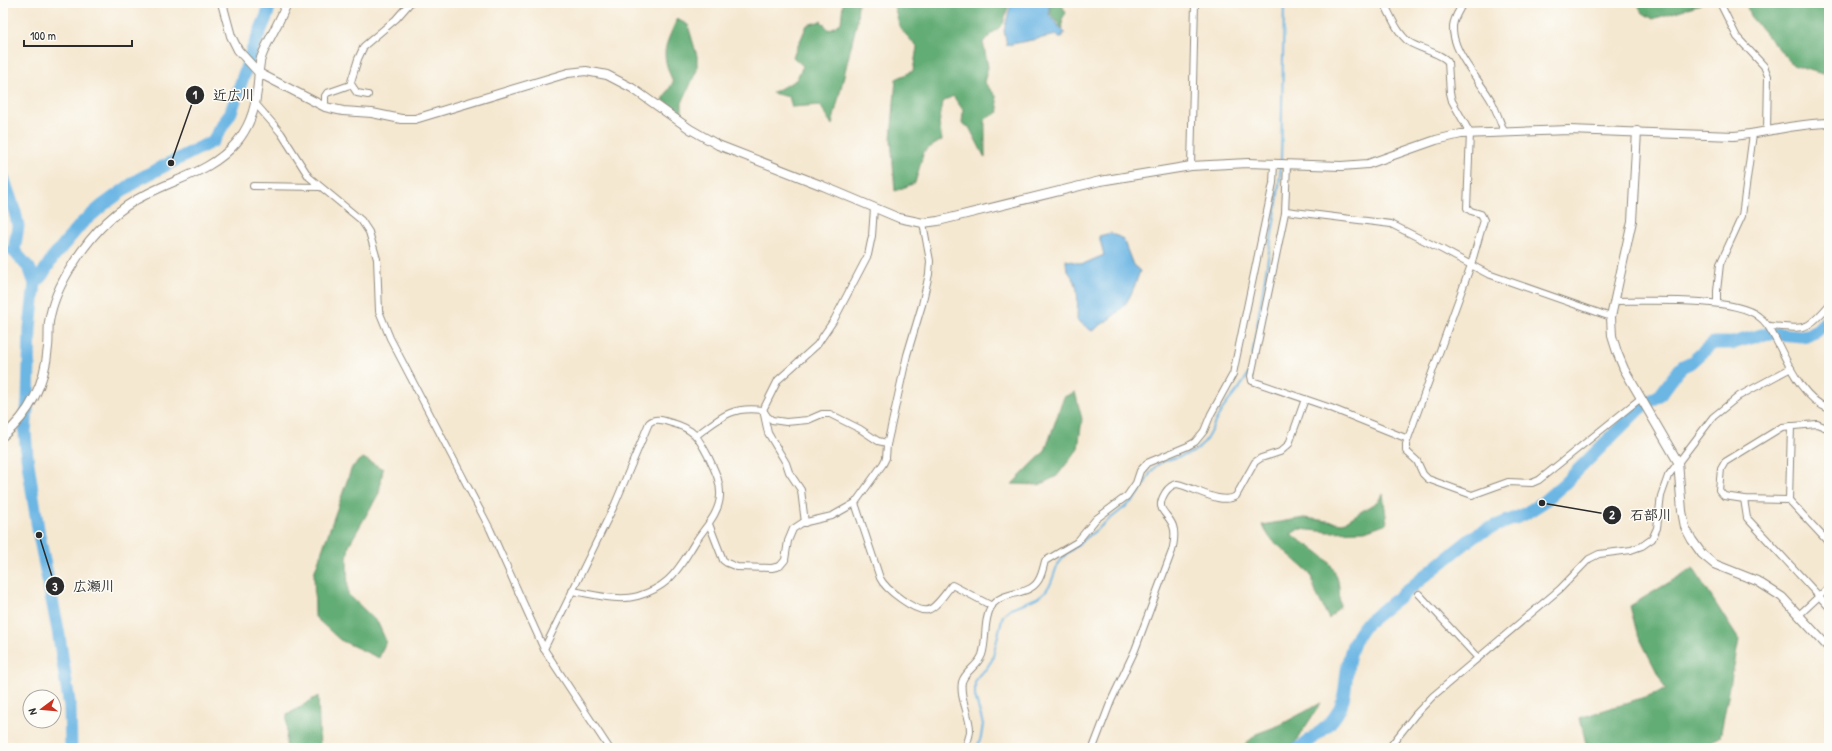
<svg xmlns="http://www.w3.org/2000/svg" width="1832" height="751" font-family="'Patrick Hand','Klee One',sans-serif">
<rect width="100%" height="100%" fill="#fdfcf7"/>
<filter id="ink" filterUnits="userSpaceOnUse"><feTurbulence type="fractalNoise" baseFrequency=".025" numOctaves="2"/><feDisplacementMap in="SourceGraphic" scale="8" xChannelSelector="R" yChannelSelector="G"/><feConvolveMatrix kernelMatrix="1 2 1 2 8 2 1 2 1" color-interpolation-filters="sRGB"/></filter>
<filter id="wash" filterUnits="userSpaceOnUse"><feTurbulence type="fractalNoise" baseFrequency=".012" numOctaves="4" result="noise"/><feDisplacementMap in="SourceGraphic" scale="16" xChannelSelector="R" yChannelSelector="G"/><feGaussianBlur stdDeviation="0.9" result="paint"/><feColorMatrix in="noise" values="0 0 0 0 0 0 0 0 0 0 0 0 0 0 0 0 0 1.4 0 .05"/><feComposite in="paint" operator="in"/></filter>
<g filter="url(#wash)">
<rect width="100%" height="100%" fill="#f5e8d1"/>
<!-- forest -->
<g fill="#62ac74" stroke="#466c50">
<polygon points="843,3 858,3 857,22 832,125 820,105 792,107 789,97 772,93 796,80 803,66 793,57 807,25 821,21 829,30 841,23"/>
<polygon points="893,3 1009,3 1003,24 983,42 988,67 984,82 996,96 999,112 985,119 985,158 969,127 962,124 963,110 953,96 943,102 939,124 942,140 924,151 915,183 895,191 891,139 896,79 913,71 917,47 900,28"/>
<polygon points="1050,3 1061,3 1066,13 1062,19 1063,29 1050,14"/>
<polygon points="1636,3 1704,3 1653,19 1643,13"/>
<polygon points="1746,3 1829,3 1829,76 1793,65 1750,16"/>
<path d="M 677,19 L 688,25 L 697,56 L 697,70 L 682,103 L 682,113 L 663,100 L 673,82 C 660,51 664,49 677,19 Z"/>
<polygon points="1075,392 1082,419 1078,449 1057,476 1039,485 1012,484 1045,451 1064,397"/>
<polygon points="363,458 383,469 379,493 349,545 347,560 348,594 378,623 386,641 379,658 340,640 315,617 314,573 352,467"/>
<path d="M 1383,494 L 1387,523 L 1365,531 L 1329,532 L 1299,529 L 1291,534 C 1310,548 1332,556 1338,581 C 1340,589 1339,598 1340,606 L 1329,619 L 1316,593 L 1310,573 L 1270,538 L 1262,525 L 1304,518 L 1343,523 L 1378,501 Z"/>
<polygon points="1693,568 1739,640 1720,737 1697,748 1587,748 1580,718 1666,690 1637,633 1630,606"/>
<polygon points="318,696 320,748 286,748 287,715"/>
<polygon points="1321,703 1294,744 1286,748 1242,748 1256,734 1280,725"/>
</g>
<!-- water -->
<g fill="#6cb6e4" stroke="#4c7088">
<polygon points="1011,3 1049,3 1049,15 1065,33 1062,35 1062,38 1059,38 1057,35 1007,45 1004,31"/>
<path d="M 1111,233 L 1123,239 L 1133,265 L 1140,271 C 1127,308 1124,309 1092,331 L 1077,320 C 1077,309 1079,293 1075,282 C 1070,272 1066,273 1066,260 L 1083,264 L 1104,255 L 1099,236 Z"/>
</g>
<g fill="none" stroke-linecap="round" stroke-linejoin="round">
<!-- stream -->
<g stroke="#6cb6e4" stroke-width="2">
<polyline points="1281,162 1284,3"/>
<polyline points="3,245 14,251"/>
<polyline points="1252,357 1277,203 1281,166"/>
<path d="M 977,748 L 981,737 L 983,724 L 975,696 L 975,682 L 979,675 L 986,669 L 992,660 L 1003,615 L 1011,608 L 1037,598 L 1045,592 L 1051,583 L 1057,566 L 1065,555 L 1135,499 C 1144,489 1147,474 1156,466 C 1167,457 1182,458 1193,452 C 1210,442 1212,424 1222,410 C 1233,394 1242,389 1250,370"/>
</g>
<!-- river -->
<g stroke="#6cb6e4" stroke-width="13">
<polyline points="3,177 15,212 18,226 14,251 29,268 35,283 30,328 28,399 25,432 27,457 39,535 58,630 70,708 71,748"/>
<polyline points="35,283 42,275 53,257 82,223 103,205 139,179 213,141 231,112 253,48 267,15 270,3"/>
<path d="M 1299,748 C 1314,737 1331,726 1339,710 C 1344,700 1345,690 1346,680 C 1348,658 1352,639 1367,623 L 1473,537 L 1488,529 L 1523,515 L 1542,503 L 1564,484 L 1639,409 L 1661,394 L 1677,372 L 1683,366 L 1692,362 L 1713,343 L 1732,343 L 1769,333 L 1801,336 L 1808,335 L 1815,332 L 1829,318"/>
</g>
</g>
</g>
<g filter="url(#ink)">
<g fill="none" stroke-linecap="round" stroke-linejoin="round">
<!-- street casing -->
<g stroke="#908a7e" stroke-width="8">
<g id="street">
<path d="M 1384,3 C 1391,16 1397,33 1409,42 C 1419,49 1442,53 1448,62 L 1450,93 L 1452,101 L 1470,133 L 1467,208 L 1471,211 L 1481,214 L 1484,220 L 1471,265 L 1406,444 L 1406,451 L 1417,461 L 1423,474 L 1428,479 L 1472,495 L 1508,482 L 1532,483 L 1539,480 L 1641,398"/>
<path d="M 1463,3 C 1459,11 1454,17 1453,26 C 1451,52 1481,81 1492,102 C 1497,112 1500,122 1504,131"/>
<polyline points="1720,3 1737,37 1764,66 1768,76 1767,131"/>
<polyline points="351,84 357,93 368,95"/>
<polyline points="255,103 281,133 309,177 361,220 369,232 377,259 379,311 390,338 490,529 544,649 609,748"/>
<polyline points="325,107 325,96 327,93 350,85 358,59 364,46 396,19 410,3"/>
<polyline points="1287,164 1285,213 1251,376 1252,381 1331,408 1408,439"/>
<polyline points="1191,166 1195,3"/>
<polyline points="253,186 320,187"/>
<polyline points="1286,211 1391,224 1443,250 1488,274 1611,317"/>
<path d="M 1614,301 C 1647,301 1734,297 1758,316 C 1767,322 1771,331 1776,340 C 1789,365 1802,398 1829,409"/>
<polyline points="1717,303 1717,291 1720,264 1742,216 1753,134"/>
<path d="M 1769,326 C 1805,328 1805,333 1829,305"/>
<polyline points="1791,426 1789,500 1829,543"/>
<path d="M 697,435 C 721,417 731,406 763,410 L 767,416 L 772,420 L 786,422 L 808,420 L 822,414 L 830,414 L 860,429 L 878,441 L 887,443"/>
<polyline points="1744,499 1747,518 1829,607"/>
<polyline points="1789,500 1744,499 1724,496 1719,490 1721,469 1725,462 1782,427 1817,424 1829,429"/>
<path d="M 855,503 L 880,578 C 885,589 916,613 928,610 C 937,607 946,592 952,585 L 992,606"/>
<polyline points="805,523 801,490 789,472 786,463 768,433 763,410 778,380 817,345 834,320 868,255 872,236 874,208"/>
<polyline points="709,524 723,560 727,563 737,567 772,568 780,566 785,560 788,541 793,529 802,523 832,516 855,503 883,464 886,458 887,445 907,355 922,305 929,274 930,261 923,223"/>
<polyline points="1419,594 1477,657"/>
<polyline points="1799,615 1829,587"/>
<path d="M 544,649 L 615,504 L 649,423 C 656,417 664,421 672,423 C 694,429 698,437 708,456 C 714,469 721,481 720,496 C 719,514 705,527 696,541 C 687,555 680,569 668,580 C 660,587 648,593 638,596 C 618,602 593,594 572,591"/>
<path d="M 965,748 C 967,742 970,737 970,730 C 970,715 959,698 962,682 C 965,671 978,666 982,655 C 987,640 983,621 991,607 C 1001,590 1028,597 1038,581 C 1042,575 1043,568 1045,561 L 1077,542 L 1096,519 L 1127,496 L 1136,483 L 1140,471 L 1147,463 L 1188,446 L 1195,442 L 1204,431 L 1211,414 L 1233,374 L 1273,183 L 1274,164"/>
<path d="M 1093,748 L 1111,701 L 1135,650 L 1172,551 C 1174,543 1176,534 1173,526 C 1168,512 1154,511 1165,493 C 1168,488 1171,485 1177,484 C 1194,487 1221,506 1236,496 L 1255,462 L 1261,458 L 1280,452 L 1289,444 L 1305,399"/>
<polyline points="1389,748 1415,715 1433,696 1560,589 1589,559 1599,554 1631,550 1642,546 1652,539 1657,528 1661,496 1668,476 1713,417 1739,396 1791,368"/>
</g>
</g>
<!-- secondary casing -->
<g stroke="#908a7e" stroke-width="10">
<g id="secondary">
<path d="M 222,3 L 231,36 L 238,50 L 259,73 L 325,107 L 343,111 L 372,113 L 401,119 L 415,119 L 568,73 L 586,71 L 607,75 L 632,88 L 690,129 L 718,145 L 823,186 L 899,218 L 923,223 L 938,221 L 1100,181 L 1191,166 L 1248,163 L 1341,166 L 1368,164 L 1436,140 L 1461,134 L 1569,130 L 1734,136 C 1766,133 1797,123 1829,123"/>
<polyline points="1637,131 1632,221 1611,317 1612,336 1617,352 1624,369 1678,462 1682,511 1685,527 1692,540 1702,554 1714,564 1757,581 1782,597 1829,648"/>
<path d="M 3,436 C 31,413 45,382 48,347 C 49,339 48,330 49,322 C 52,302 62,281 73,264 C 91,235 116,209 147,194 C 178,178 212,171 236,143 C 248,129 255,110 257,91 C 259,80 258,68 261,58 C 268,39 280,22 287,3"/>
</g>
</g>
<!-- street -->
<use href="#street" stroke="#fff" stroke-width="6"/>
<!-- secondary -->
<use href="#secondary" stroke="#fff" stroke-width="8"/>
</g>
</g>
<!-- callouts -->
<path fill="none" stroke="#2b2b2b" stroke-width="1.5" d="M171 163L195 95M1542 503L1612 515M39 535L55 586"/>
<g fill="#2b2b2b" stroke="#fdfcf7" stroke-width="1.5">
<circle cx="171" cy="163" r="4"/>
<circle cx="1542" cy="503" r="4"/>
<circle cx="39" cy="535" r="4"/>
<circle cx="195" cy="95" r="10"/>
<circle cx="1612" cy="515" r="10"/>
<circle cx="55" cy="586" r="10"/>
</g>
<g font-size="12" text-anchor="middle" font-weight="bold" fill="#fff">
<text x="195" y="99">1</text>
<text x="1612" y="519">2</text>
<text x="55" y="591">3</text>
</g>
<g font-size="14" text-anchor="middle" font-weight="bold" fill="#2b2b2b" stroke="#fdfcf7" stroke-width="3" stroke-linejoin="round" paint-order="stroke">
<text x="234" y="100">近広川</text>
<text x="1651" y="520">石部川</text>
<text x="94" y="591">広瀬川</text>
</g>
<!-- margin -->
<rect width="1832" height="751" fill="none" stroke="#fdfcf7" stroke-width="16"/>
<!-- north arrow -->
<g transform="translate(42 709) rotate(254)"><circle r="19" fill="#fdfcf7" stroke="#a9a8a5"/>
<path d="M0-3L7 15L0 10L-7 15Z" fill="#c8321e"/>
<text y="-6" font-size="11" font-weight="bold" text-anchor="middle" fill="#2b2b2b">N</text>
</g>
<!-- scale -->
<path d="M24 40v6h108v-6" fill="none" stroke="#2b2b2b" stroke-width="2"/>
<text x="30" y="40" font-size="12" fill="#2b2b2b" stroke="#fdfcf7" stroke-width="3" paint-order="stroke">100 m</text>
</svg>
